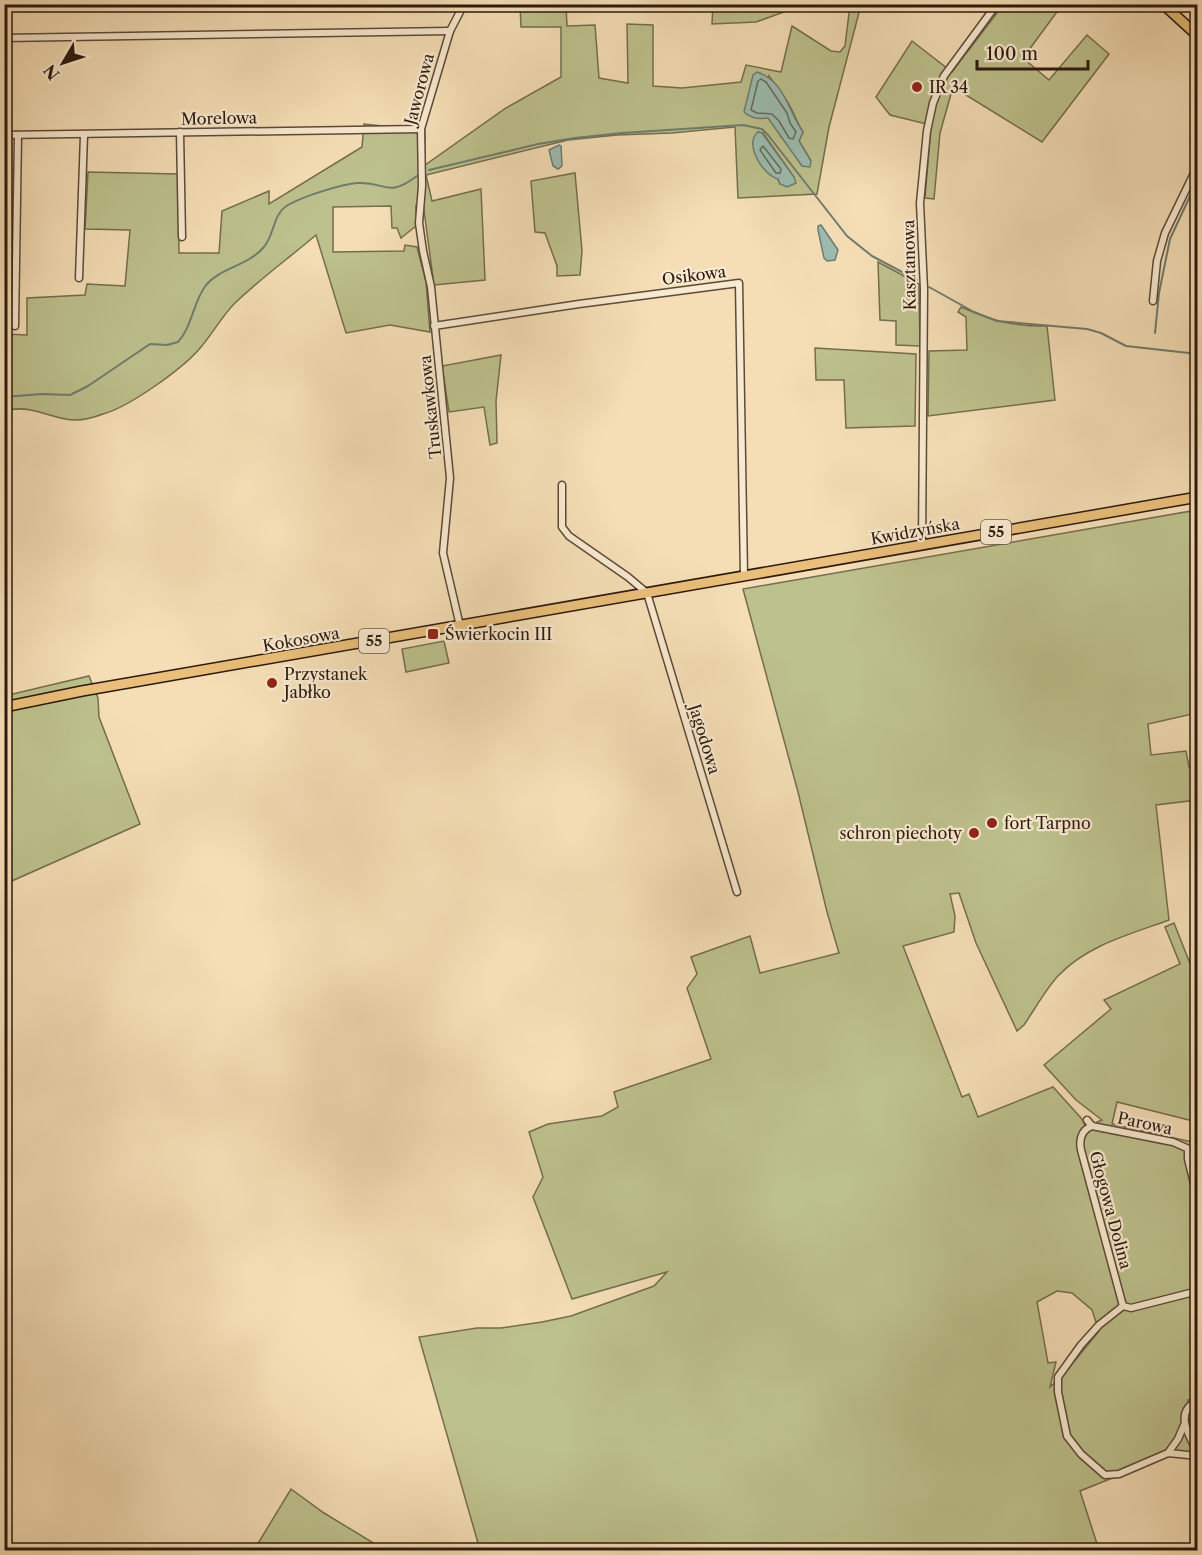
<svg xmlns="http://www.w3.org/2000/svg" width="1202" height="1555" font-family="'Libre Caslon Text',serif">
<rect width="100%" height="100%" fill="#f5deb6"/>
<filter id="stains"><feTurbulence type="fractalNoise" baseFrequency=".00333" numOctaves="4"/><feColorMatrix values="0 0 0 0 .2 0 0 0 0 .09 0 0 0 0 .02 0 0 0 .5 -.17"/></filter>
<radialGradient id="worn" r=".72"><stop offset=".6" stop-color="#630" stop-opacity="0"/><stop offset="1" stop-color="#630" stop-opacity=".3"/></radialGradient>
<!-- green -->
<g fill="#bdc18d" stroke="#746d4e" stroke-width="1.5" fill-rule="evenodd">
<path d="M 520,5 L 566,5 L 567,26 L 595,25 L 599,78 L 628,83 L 627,24 L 653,25 L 653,86 L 682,88 L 741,82 L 746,65 L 781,72 L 792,26 L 831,51 L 840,52 L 845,46 L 850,5 L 861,5 L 829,127 L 817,194 L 738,198 L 735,127 L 672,133 L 617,135 L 568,140 L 426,175 L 432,201 L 481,189 L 485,280 L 434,285 L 423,203 L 416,205 L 416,226 L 401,238 L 397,228 L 392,228 L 391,206 L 333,207 L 333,252 L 404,251 L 405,245 L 417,247 L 426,282 L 430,332 L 390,325 L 346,333 L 316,235 C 289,258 260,279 235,303 C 222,316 213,333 201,347 C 184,368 129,407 103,414 C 95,417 85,420 76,420 C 51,420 33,403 5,411 L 5,334 L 27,335 L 27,298 L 85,295 L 87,284 L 125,286 L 130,230 L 85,229 L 88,172 L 178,174 L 179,253 L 219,253 L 222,211 L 269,191 L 269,204 L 362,147 L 364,124 L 402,128 L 425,133 L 425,165 L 506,108 L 561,77 L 561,27 L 521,27 ZM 769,76 C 777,87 786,97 792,110 C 796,118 798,124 803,132 L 799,141 L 811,161 L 781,137 L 774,124 L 768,118 ZM 758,132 L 763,133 L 794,177 L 795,183 L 780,184 Z"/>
<polygon points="713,5 714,4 786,5 784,12 756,22 712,24"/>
<polygon points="1003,5 1062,5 1023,58 1049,80 1087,35 1109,54 1042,142 953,87 940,133 934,199 925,198 931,125 890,115 876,97 912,41 952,72"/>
<polygon points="575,173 582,251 580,275 557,276 557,266 545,233 535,232 531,181"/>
<polygon points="878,262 919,284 920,346 896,345 896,321 880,320"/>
<path d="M 961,307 C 993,321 1011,326 1047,326 L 1055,400 L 928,416 L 929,351 L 967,350 L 966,317 L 958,312 Z"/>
<polygon points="815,348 916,354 915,426 846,428 844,380 816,380"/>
<polygon points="501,355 496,401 497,443 490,445 484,407 449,412 442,366"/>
<path d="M 1197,510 L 1197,713 L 1148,724 L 1151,755 L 1186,751 L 1189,767 L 1197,766 L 1197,800 L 1156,805 L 1169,920 C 1131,934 1087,945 1058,976 C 1045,990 1035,1009 1024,1025 L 1017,1031 L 976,943 L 959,893 L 950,894 L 955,916 L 954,932 L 903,946 L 962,1097 L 969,1094 L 978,1117 L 1053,1087 L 1081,1118 L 1086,1127 L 1102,1120 L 1076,1100 L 1044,1065 L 1111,1009 L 1104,1000 L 1180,964 L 1165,927 L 1174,923 L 1191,966 L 1197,964 L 1197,1122 L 1117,1102 L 1112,1124 L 1197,1143 L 1198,1397 L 1188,1400 L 1189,1409 L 1187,1415 L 1197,1440 L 1197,1462 L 1189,1455 L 1170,1455 L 1080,1491 L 1099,1550 L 480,1550 L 419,1337 L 477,1328 L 501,1328 L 542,1322 L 571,1316 L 654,1286 L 667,1272 L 572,1299 L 533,1197 L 543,1177 L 529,1132 L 548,1124 L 602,1116 L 618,1107 L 614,1092 L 711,1059 L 687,988 L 697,974 L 691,957 L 750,936 L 760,973 L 839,953 L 827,912 L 798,792 L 743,589 ZM 1057,1291 L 1072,1293 L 1092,1310 L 1099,1331 L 1063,1375 L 1050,1387 L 1056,1362 L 1048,1363 L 1037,1302 Z"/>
<polygon points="444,641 449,663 406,672 402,649"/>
<polygon points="89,676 98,698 99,717 140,824 5,884 4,696"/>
<polygon points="291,1489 324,1513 385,1550 254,1550"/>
</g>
<!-- water -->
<g fill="#9cbcaf" stroke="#6f7b6f" stroke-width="1.5">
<path d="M 757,72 C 785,81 788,111 803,132 L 799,141 L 811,161 L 810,167 L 802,166 L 768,118 C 758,119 752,119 744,112 L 753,75 Z"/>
<path d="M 758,132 L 762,133 L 794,177 L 796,183 L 787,187 L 780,184 L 778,179 C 764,176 743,144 758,132 Z"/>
<polygon points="559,145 561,146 562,166 558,169 553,166 549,150"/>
<polygon points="821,225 838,250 835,260 827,261 824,258 818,230 818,226"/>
</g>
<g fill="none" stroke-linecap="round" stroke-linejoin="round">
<!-- shore -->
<g stroke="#646a5f" stroke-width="1.5">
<polygon points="761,79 766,82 787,113 790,123 796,132 793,139 789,138 779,121 772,114 757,113 751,110 758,81"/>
<polygon points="763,146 781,169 780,173 776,173 760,150"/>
</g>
<!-- stream -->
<g stroke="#6f7b6f" stroke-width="2">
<polyline points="429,170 538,144 575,138 622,133 743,125 762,129 768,135 847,236 872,256 917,280"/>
<polyline points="929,287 974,312 997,321 1087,329 1101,333 1126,346 1198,354"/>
<polyline points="1155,333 1159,293 1170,239 1198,179"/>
<path d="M 4,397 L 42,394 L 70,395 L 88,386 L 150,344 L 167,345 L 178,342 C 192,327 193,302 206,285 C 220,268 247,266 263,248 C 275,236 272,214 288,205 C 304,196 339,185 357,183 C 387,181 386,199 417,176"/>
</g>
<!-- minor casing -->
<g stroke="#5e4a39" stroke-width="9">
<g id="minor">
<polyline points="4,38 450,31"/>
<polyline points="180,132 182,237"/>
<polyline points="4,135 421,129"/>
<polyline points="79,278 84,135"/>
<polyline points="1153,301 1157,261 1165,233 1198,165"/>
<polyline points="15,326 18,135"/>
<polyline points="434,326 579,304 739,283 744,576"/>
<polyline points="562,485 562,527 569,536 628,577 647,593 737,892"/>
<polyline points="922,545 924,289 920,203 927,131 933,103 944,76 997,4"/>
<polyline points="460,626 443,553 450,478 431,287 423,251 419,223 422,186 421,129 450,31 464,4"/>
<polyline points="1087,1120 1092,1126 1173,1142 1198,1153"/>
<path d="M 1092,1126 C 1081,1130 1079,1140 1081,1150 L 1123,1306"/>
<polyline points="1188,1150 1188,1159 1198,1200"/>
<polyline points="1123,1306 1099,1325 1081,1345 1058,1377 1058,1392 1067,1436 1081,1454 1105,1475 1119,1474 1168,1453 1198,1456"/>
<polyline points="1123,1306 1131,1308 1198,1291"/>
<path d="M 1198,1401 C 1173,1411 1189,1436 1198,1453"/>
<polyline points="1168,1453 1178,1439 1184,1425"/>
</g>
</g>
<!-- primary casing -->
<g stroke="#2c190f" stroke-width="12">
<g id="primary">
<polyline points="1163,4 1198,36"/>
<polyline points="4,707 82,691 1198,497"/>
</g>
</g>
<!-- minor -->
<use href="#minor" stroke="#f8ead0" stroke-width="6"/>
<!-- primary -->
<use href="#primary" stroke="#eabf7b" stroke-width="9"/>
</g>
<!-- markers -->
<g fill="#8f2418" stroke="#f8ead0" stroke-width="2">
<circle cx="917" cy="87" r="6"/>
<rect x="427" y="628" width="12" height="12" rx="3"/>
<circle cx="272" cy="683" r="6"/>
<circle cx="992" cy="823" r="6"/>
<circle cx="974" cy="833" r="6"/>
</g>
<g text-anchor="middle" stroke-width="4.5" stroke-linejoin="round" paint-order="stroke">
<!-- shield labels -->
<g fill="#f8ead0" stroke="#695849" stroke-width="1.5">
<rect x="981" y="520" width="30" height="24" rx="4.5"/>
<rect x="359" y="629" width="30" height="24" rx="4.5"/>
</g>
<g font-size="15" font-weight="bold" fill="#2c190f">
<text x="996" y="537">55</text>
<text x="374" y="646">55</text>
</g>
<!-- poi labels -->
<g font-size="16" fill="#2c190f" stroke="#f8ead0" text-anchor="start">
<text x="929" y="93">IR 34</text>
<text x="445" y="640">Świerkocin III</text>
<text x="284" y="680">Przystanek<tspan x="284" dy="18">Jabłko</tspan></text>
<text x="1004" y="829">fort Tarpno</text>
<text x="962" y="839" text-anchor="end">schron piechoty</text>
</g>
<!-- street labels -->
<g font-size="16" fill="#2c190f" stroke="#f8ead0">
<text transform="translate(419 89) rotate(-75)" y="6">Jaworowa</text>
<text transform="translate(219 118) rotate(-1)" y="6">Morelowa</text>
<text transform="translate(909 265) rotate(-91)" y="6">Kasztanowa</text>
<text transform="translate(694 275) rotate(-7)" y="6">Osikowa</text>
<text transform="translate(430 407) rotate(-96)" y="6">Truskawkowa</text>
<text transform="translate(915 531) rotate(-10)" y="6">Kwidzyńska</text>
<text transform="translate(301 639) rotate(-10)" y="6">Kokosowa</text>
<text transform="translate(705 739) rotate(73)" y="6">Jagodowa</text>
<text transform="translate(1145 1123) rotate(12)" y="6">Parowa</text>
<text transform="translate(1111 1210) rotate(75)" y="6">Głogowa Dolina</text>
</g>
</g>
<!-- margin -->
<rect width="1202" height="1555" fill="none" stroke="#f5deb6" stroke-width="24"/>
<rect x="6" y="6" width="1190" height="1543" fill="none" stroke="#2c190f" stroke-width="3"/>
<rect x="12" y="12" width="1178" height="1531" fill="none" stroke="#2c190f" stroke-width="1.5"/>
<!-- north arrow -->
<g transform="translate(63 63) rotate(231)" stroke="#f8ead0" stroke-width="4.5" paint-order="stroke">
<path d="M0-4.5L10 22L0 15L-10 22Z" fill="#2c190f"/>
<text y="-9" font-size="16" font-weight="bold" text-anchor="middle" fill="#2c190f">N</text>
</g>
<!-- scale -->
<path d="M977 60v9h111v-9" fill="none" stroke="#2c190f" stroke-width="3"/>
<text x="986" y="60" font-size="18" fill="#2c190f" stroke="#f8ead0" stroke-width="4.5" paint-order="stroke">100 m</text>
<rect width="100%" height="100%" filter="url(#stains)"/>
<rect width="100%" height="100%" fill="url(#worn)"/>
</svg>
